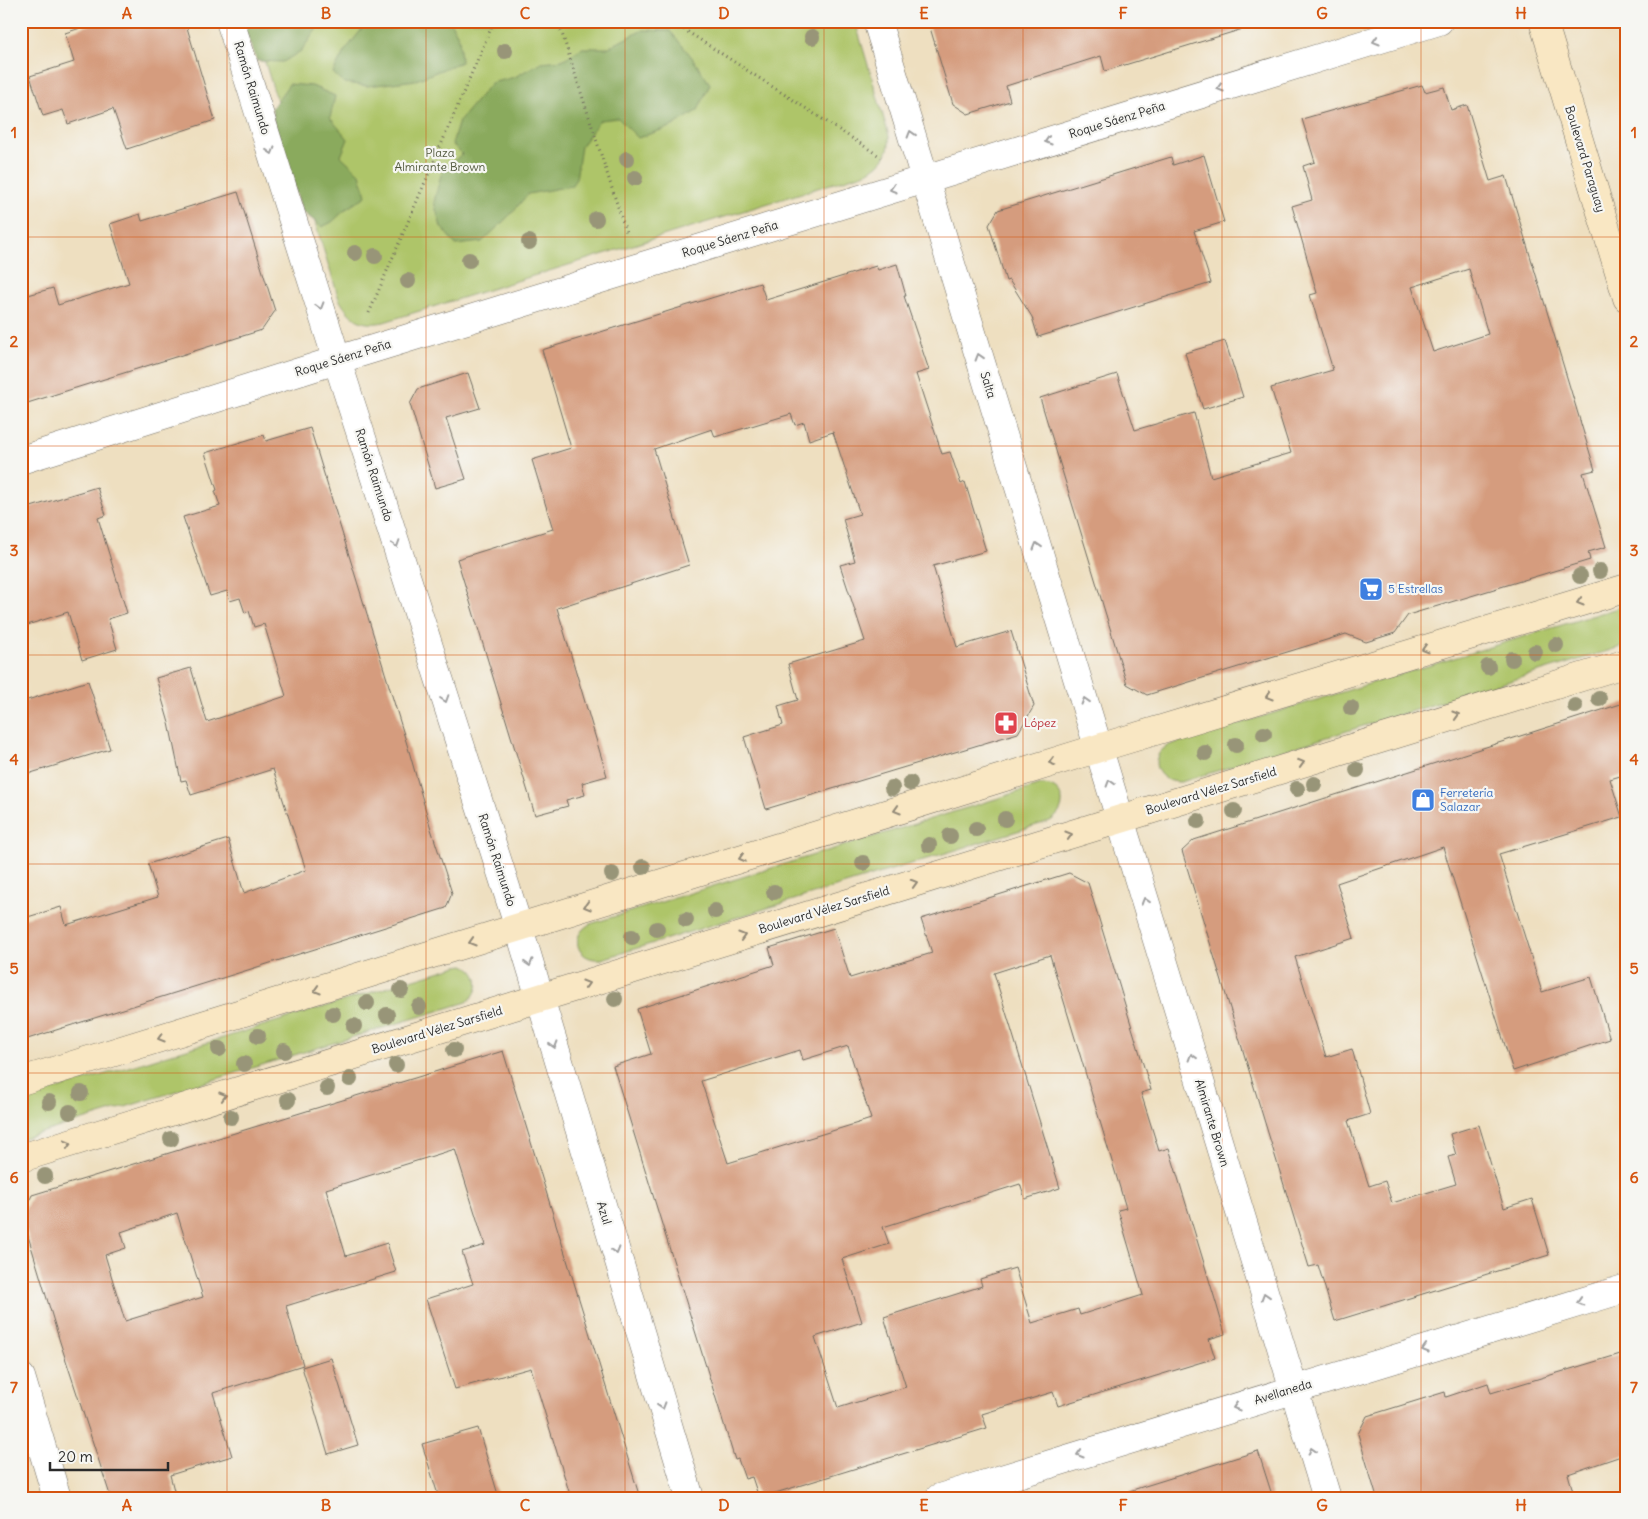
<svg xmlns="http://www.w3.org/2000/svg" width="1648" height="1519" font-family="Delius,sans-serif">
<rect width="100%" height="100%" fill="#f6f6f2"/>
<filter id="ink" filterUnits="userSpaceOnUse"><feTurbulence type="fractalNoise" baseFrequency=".02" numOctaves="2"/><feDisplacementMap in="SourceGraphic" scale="10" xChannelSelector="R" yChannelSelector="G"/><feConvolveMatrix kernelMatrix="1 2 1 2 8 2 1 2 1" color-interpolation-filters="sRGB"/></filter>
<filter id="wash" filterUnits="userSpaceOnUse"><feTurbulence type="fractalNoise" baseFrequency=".0096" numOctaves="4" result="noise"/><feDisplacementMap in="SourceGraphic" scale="20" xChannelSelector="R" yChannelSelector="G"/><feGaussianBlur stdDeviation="1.12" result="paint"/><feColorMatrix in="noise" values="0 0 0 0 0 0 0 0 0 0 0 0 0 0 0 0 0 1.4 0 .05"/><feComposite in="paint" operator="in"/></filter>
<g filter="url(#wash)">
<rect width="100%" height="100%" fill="#eedfc0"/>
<!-- green -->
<g fill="#aec569" stroke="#6c784a">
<path d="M 252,21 L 855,21 L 889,136 C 891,155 880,166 863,174 L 384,322 C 360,327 350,318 339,299 Z"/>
<path d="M 1624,606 L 1627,606 L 1627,645 L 1181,782 C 1156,783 1146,757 1169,745 Z"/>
<path d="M 1041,785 C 1064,784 1070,809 1050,821 L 602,959 C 577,962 568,936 590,924 Z"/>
<path d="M 464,965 C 481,972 482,991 467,1002 L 21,1139 L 21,1100 L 457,966 Z"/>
</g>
<!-- forest -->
<g fill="#8aaa5d" stroke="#5a6a44">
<polygon points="241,21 313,21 316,30 301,51 283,62 257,61"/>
<polygon points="362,21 450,21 459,38 461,62 416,80 368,86 344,83 333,73 344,52 362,29"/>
<polygon points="643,30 670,31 691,56 710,84 698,110 673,126 638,138 618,118 600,120 581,146 576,179 571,186 528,194 510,215 482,242 456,245 441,227 434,202 442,171 462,154 452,144 459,121 491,83 515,77 541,62 562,60 582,48 607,48"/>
<polygon points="289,84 312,86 335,96 330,118 348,139 341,156 360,174 366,196 346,209 332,222 322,227 302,211 274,123 272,108"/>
</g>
<g id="blocks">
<!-- building -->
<g fill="#d59c7e" fill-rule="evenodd">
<polygon points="102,21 185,21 215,120 127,149 113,109 68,124 63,110 43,116 30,76 74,62 65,33"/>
<polygon points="928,21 1245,21 1246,28 1105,71 1101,56 1006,86 1010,101 968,114 953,104"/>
<path d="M 1422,85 L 1425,92 L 1444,87 L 1451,110 L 1467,105 L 1490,181 L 1506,176 L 1595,470 L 1583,473 L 1606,547 L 1588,552 L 1590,560 L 1408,615 L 1395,633 L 1366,642 L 1346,634 L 1147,695 L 1127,684 L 1040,398 L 1117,374 L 1135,430 L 1194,413 L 1211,477 L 1291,453 L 1271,388 L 1333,370 L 1310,295 L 1317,293 L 1292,206 L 1312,200 L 1303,166 L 1315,162 L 1302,119 ZM 1469,269 L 1488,334 L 1433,352 L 1412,287 Z"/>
<polygon points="1204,155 1224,222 1194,231 1211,283 1038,337 1032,317 1009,280 1006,281 989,225 998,210 1171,157 1173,165"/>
<polygon points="238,192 275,311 262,330 21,405 21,297 53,288 58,305 129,283 110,224 140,214 142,221"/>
<polygon points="897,264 906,296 904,296 929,370 916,374 942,454 950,452 961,484 965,482 986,551 933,566 957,647 1011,631 1034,706 1018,733 766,809 744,737 783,725 778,706 798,700 788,664 865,641 840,565 855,561 843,519 860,514 833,432 809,440 804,422 795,425 791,414 715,437 712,429 654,449 689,565 557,608 607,776 582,783 585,795 566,800 568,806 535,815 457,559 553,529 532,460 571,448 542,350 760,283 766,300 876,266 878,270"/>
<polygon points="1225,341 1243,397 1203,409 1185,353"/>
<polygon points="468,373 480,408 446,418 466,479 435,488 410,404 418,389"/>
<polygon points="310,428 409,751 431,829 452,893 446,908 21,1041 21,919 61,907 66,925 158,897 148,864 228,839 244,893 306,870 273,769 191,795 186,780 181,781 169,723 156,678 191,668 207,722 286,696 264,624 254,627 249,611 245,613 240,598 230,601 227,591 210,596 183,517 220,506 215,491 217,490 205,453 264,435 266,441"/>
<polygon points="97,487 106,515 98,518 127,613 108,619 117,649 82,660 68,612 21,627 21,510"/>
<polygon points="88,681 110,749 21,776 21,702"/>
<polygon points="1627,702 1627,774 1610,779 1622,817 1499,854 1542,992 1591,977 1610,1039 1513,1071 1443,847 1337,883 1354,938 1295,957 1326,1057 1352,1049 1370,1114 1348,1121 1369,1186 1385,1181 1392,1203 1456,1184 1448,1157 1456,1155 1450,1134 1479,1125 1504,1208 1532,1199 1549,1255 1335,1321 1318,1265 1309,1267 1182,851 1194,840"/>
<path d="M 1069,873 L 1088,883 L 1151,1090 L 1141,1093 L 1159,1151 L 1169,1148 L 1217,1306 L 1225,1334 L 1209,1339 L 1215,1358 L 1058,1406 L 1053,1392 L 982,1414 L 987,1428 L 759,1498 L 752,1477 L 745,1479 L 738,1459 L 735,1460 L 613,1066 L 651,1054 L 637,1009 L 774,965 L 769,948 L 834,928 L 850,978 L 932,953 L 921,919 ZM 1050,955 L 1126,1208 L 1118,1210 L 1143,1295 L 1080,1315 L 1078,1309 L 1032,1323 L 1015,1268 L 980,1279 L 982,1286 L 884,1317 L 906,1387 L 838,1408 L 815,1337 L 862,1322 L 842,1259 L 889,1244 L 883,1227 L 1020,1184 L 1025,1199 L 1060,1188 L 994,973 ZM 848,1046 L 871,1119 L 728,1163 L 701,1081 L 800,1050 L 803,1060 Z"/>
<path d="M 503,1051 L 640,1498 L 571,1498 L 531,1368 L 455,1389 L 426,1299 L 473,1284 L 462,1252 L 485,1245 L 455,1149 L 326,1189 L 346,1256 L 387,1243 L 396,1272 L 286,1306 L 303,1365 L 213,1393 L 232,1456 L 170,1475 L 176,1498 L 111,1498 L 60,1342 L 22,1216 L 32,1195 ZM 177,1213 L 203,1297 L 125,1321 L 105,1255 L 126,1248 L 121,1232 Z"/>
<polygon points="1627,1352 1627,1454 1568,1474 1575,1498 1377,1498 1358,1434 1367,1416 1445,1392 1446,1397 1488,1383 1491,1393"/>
<polygon points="331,1358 358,1445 328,1454 302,1367"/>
<polygon points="478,1428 499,1498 439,1498 422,1444"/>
<polygon points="1258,1451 1273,1498 1131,1498 1129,1491"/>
</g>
</g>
</g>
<g filter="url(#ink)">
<use href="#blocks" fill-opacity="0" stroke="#6f6a5f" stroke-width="1"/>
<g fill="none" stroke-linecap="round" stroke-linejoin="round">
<!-- street casing -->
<g stroke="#6f6a5f" stroke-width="29">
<g id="street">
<polyline points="230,21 337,360 519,928 690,1498"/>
<polyline points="877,21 1327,1498"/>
<polyline points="21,460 337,360 1439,21"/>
<polyline points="21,1377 57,1498"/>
<polyline points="939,1498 1627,1288"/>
</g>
</g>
<!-- secondary casing -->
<g stroke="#6f6a5f" stroke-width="29">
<g id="secondary">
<polyline points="1543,21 1627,298"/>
<polyline points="21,1081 1099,748 1627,588"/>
<polyline points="21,1158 1627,663"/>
</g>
</g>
<!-- path -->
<g stroke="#6f6a5f" stroke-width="3" stroke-dasharray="1 4" stroke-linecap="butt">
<polyline points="558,21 627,235"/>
<polyline points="671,21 881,157"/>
<polyline points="369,313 494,21"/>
</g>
<!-- street -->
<use href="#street" stroke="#fff" stroke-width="28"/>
<!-- secondary -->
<use href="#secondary" stroke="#f9e7c3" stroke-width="28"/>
</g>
<!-- trees -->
<g fill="#989578">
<circle cx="812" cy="37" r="8"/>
<circle cx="505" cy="51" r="8"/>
<circle cx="627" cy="159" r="8"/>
<circle cx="635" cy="178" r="8"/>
<circle cx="596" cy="219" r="8"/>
<circle cx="529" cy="242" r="8"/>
<circle cx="355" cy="253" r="8"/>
<circle cx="375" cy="256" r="8"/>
<circle cx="469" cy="260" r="8"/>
<circle cx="408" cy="281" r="8"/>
<circle cx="1600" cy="571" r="8"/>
<circle cx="1580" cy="576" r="8"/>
<circle cx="1556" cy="645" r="8"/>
<circle cx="1535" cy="652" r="8"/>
<circle cx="1512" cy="659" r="8"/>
<circle cx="1488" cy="667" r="8"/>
<circle cx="1599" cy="699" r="8"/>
<circle cx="1575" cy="706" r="8"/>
<circle cx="1351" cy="708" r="8"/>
<circle cx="1264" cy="734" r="8"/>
<circle cx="1236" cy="745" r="8"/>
<circle cx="1205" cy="753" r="8"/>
<circle cx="1357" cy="770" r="8"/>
<circle cx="910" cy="783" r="8"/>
<circle cx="1314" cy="784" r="8"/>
<circle cx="892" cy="788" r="8"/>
<circle cx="1297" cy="789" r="8"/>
<circle cx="1234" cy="811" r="8"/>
<circle cx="1005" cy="819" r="8"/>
<circle cx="1198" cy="821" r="8"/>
<circle cx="976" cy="829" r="8"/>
<circle cx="950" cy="836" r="8"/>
<circle cx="929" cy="845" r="8"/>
<circle cx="863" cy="863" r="8"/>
<circle cx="643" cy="867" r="8"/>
<circle cx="612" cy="874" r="8"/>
<circle cx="774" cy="892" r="8"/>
<circle cx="715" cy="911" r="8"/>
<circle cx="686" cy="920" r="8"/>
<circle cx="657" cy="929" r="8"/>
<circle cx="632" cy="937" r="8"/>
<circle cx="401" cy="990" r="8"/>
<circle cx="615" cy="999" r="8"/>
<circle cx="367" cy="1003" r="8"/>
<circle cx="419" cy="1007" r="8"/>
<circle cx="333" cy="1014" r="8"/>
<circle cx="387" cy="1015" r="8"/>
<circle cx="354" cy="1026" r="8"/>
<circle cx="258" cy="1036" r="8"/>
<circle cx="219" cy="1049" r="8"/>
<circle cx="454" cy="1050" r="8"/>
<circle cx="284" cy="1051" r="8"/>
<circle cx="244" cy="1064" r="8"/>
<circle cx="396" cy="1065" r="8"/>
<circle cx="350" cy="1079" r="8"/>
<circle cx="327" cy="1088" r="8"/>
<circle cx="81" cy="1093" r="8"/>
<circle cx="288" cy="1100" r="8"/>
<circle cx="49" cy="1102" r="8"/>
<circle cx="70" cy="1112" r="8"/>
<circle cx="231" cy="1117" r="8"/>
<circle cx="171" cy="1139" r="8"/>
<circle cx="45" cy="1176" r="8"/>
</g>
<!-- one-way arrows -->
<defs><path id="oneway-chevron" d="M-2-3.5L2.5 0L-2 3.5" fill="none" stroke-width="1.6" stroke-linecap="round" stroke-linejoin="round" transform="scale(1.25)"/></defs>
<g stroke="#a0a0a0">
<use href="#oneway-chevron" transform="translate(1376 41) rotate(163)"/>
<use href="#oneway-chevron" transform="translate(1220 88) rotate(163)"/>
<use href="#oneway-chevron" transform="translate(911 134) rotate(-107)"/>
<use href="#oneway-chevron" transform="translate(1048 141) rotate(163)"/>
<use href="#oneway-chevron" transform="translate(271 151) rotate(73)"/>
<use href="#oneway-chevron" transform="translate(893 189) rotate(163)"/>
<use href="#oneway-chevron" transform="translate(320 306) rotate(73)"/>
<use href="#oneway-chevron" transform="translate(979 357) rotate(-107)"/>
<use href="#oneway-chevron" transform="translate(396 544) rotate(72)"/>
<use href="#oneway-chevron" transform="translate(1037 546) rotate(-107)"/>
<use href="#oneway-chevron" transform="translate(445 699) rotate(72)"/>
<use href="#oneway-chevron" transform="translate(1085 701) rotate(-107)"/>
<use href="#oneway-chevron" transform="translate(1110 783) rotate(-107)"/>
<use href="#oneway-chevron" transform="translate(1145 901) rotate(-107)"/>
<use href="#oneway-chevron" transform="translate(529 963) rotate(73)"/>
<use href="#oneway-chevron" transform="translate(554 1045) rotate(73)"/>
<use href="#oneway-chevron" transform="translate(1192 1057) rotate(-107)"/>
<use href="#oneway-chevron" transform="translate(616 1251) rotate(73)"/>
<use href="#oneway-chevron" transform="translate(1265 1296) rotate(-107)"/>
<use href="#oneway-chevron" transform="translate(1580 1302) rotate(163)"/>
<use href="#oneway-chevron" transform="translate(1425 1349) rotate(163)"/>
<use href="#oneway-chevron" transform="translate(662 1406) rotate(73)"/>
<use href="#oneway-chevron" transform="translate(1236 1407) rotate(163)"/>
<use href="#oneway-chevron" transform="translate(1312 1451) rotate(-107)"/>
<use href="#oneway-chevron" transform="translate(1080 1454) rotate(163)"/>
</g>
<g stroke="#928977">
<use href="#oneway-chevron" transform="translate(1580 602) rotate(163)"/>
<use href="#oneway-chevron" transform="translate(1425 649) rotate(163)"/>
<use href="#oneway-chevron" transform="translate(1269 696) rotate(163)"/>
<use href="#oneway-chevron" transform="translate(1456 715) rotate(-17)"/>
<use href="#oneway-chevron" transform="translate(1052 762) rotate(163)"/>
<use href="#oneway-chevron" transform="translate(1301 763) rotate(-17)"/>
<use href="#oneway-chevron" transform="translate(897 810) rotate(163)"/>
<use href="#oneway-chevron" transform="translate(1069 835) rotate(-17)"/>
<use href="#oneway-chevron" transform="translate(742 858) rotate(163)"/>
<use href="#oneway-chevron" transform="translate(914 883) rotate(-17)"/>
<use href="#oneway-chevron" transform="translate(587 906) rotate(163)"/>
<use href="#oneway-chevron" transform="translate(742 936) rotate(-17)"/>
<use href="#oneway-chevron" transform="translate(472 942) rotate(163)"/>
<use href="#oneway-chevron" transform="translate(586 984) rotate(-17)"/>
<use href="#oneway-chevron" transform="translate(317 990) rotate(163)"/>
<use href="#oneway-chevron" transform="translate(161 1038) rotate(163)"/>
<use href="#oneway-chevron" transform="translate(223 1096) rotate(-17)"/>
<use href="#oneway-chevron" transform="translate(68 1144) rotate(-17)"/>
</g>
</g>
<!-- grid -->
<path fill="none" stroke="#d5540f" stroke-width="1" stroke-opacity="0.55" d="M 227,21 L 227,1498M 426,21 L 426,1498M 625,21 L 625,1498M 824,21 L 824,1498M 1023,21 L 1023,1498M 1222,21 L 1222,1498M 1421,21 L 1421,1498M 21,237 L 1627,237M 21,446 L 1627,446M 21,655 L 1627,655M 21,864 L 1627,864M 21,1073 L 1627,1073M 21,1282 L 1627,1282"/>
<!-- icons -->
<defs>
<g id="supermarket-square" transform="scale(1.25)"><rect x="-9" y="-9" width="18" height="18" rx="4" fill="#3f7fe0" stroke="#f6f6f2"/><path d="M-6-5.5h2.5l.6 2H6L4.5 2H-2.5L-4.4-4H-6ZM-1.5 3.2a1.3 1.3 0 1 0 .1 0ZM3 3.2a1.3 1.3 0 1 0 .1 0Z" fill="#fff"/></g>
<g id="pharmacy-square" transform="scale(1.25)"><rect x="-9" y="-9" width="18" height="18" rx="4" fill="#e0444e" stroke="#f6f6f2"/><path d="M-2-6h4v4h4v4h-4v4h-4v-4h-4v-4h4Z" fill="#fff"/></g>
<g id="shop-square" transform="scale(1.25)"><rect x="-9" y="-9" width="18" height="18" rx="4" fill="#3f7fe0" stroke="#f6f6f2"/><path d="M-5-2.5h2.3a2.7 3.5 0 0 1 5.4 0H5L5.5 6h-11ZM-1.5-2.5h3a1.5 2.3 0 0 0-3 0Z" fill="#fff"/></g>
</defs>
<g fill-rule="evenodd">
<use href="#supermarket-square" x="1371" y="589"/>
<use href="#pharmacy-square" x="1006" y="723"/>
<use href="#shop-square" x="1423" y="800"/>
</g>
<g text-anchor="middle" stroke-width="4.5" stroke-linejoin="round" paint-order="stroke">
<!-- street labels -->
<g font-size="12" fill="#2b2b2b" stroke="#f6f6f2">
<text transform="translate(252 88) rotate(73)" y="4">Ramón Raimundo</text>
<text transform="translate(1117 120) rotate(-17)" y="4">Roque Sáenz Peña</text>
<text transform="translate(1585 159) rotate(73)" y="4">Boulevard Paraguay</text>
<text transform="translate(730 239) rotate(-17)" y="4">Roque Sáenz Peña</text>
<text transform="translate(343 358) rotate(-17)" y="4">Roque Sáenz Peña</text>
<text transform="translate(988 385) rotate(73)" y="4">Salta</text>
<text transform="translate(374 475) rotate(72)" y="4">Ramón Raimundo</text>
<text transform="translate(1211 791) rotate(-17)" y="4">Boulevard Vélez Sarsfield</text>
<text transform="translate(497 860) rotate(72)" y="4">Ramón Raimundo</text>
<text transform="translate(824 910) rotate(-17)" y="4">Boulevard Vélez Sarsfield</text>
<text transform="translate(437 1030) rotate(-17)" y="4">Boulevard Vélez Sarsfield</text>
<text transform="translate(1212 1123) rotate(73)" y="4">Almirante Brown</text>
<text transform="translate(604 1213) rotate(73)" y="4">Azul</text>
<text transform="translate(1283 1392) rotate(-17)" y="4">Avellaneda</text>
</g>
<!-- park labels -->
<g font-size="12" fill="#52593e" stroke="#f6f6f2">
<text x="440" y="157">Plaza<tspan x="440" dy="14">Almirante Brown</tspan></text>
</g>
<!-- shop labels -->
<g font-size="12" fill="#366cbe" stroke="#f6f6f2" text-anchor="start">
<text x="1388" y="593">5 Estrellas</text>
<text x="1440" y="797">Ferretería<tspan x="1440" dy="14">Salazar</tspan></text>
</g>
<!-- health labels -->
<g font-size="12" fill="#be3a42" stroke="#f6f6f2" text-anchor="start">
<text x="1024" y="727">López</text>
</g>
</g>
<!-- margin -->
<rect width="1648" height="1519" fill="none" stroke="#f6f6f2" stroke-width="55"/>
<!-- scale -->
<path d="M50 1462v8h118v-8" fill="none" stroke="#2b2b2b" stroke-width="2.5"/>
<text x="58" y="1462" font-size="15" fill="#2b2b2b" stroke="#f6f6f2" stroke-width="4" paint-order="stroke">20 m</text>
<rect x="28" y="28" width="1592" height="1464" fill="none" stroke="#d5540f" stroke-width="2"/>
<g font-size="16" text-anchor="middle" font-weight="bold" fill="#d5540f">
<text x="127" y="19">A</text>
<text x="326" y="19">B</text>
<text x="525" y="19">C</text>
<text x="724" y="19">D</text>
<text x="924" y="19">E</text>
<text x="1123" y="19">F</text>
<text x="1322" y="19">G</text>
<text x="1521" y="19">H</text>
<text x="14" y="138">1</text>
<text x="1634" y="138">1</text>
<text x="14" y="347">2</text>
<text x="1634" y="347">2</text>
<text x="14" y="556">3</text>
<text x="1634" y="556">3</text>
<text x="14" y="765">4</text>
<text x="1634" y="765">4</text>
<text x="14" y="974">5</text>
<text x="1634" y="974">5</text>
<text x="14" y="1183">6</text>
<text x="1634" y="1183">6</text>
<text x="14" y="1393">7</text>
<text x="1634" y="1393">7</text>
<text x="127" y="1511">A</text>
<text x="326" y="1511">B</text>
<text x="525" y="1511">C</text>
<text x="724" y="1511">D</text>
<text x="924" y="1511">E</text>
<text x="1123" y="1511">F</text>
<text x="1322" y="1511">G</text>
<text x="1521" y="1511">H</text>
</g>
</svg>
